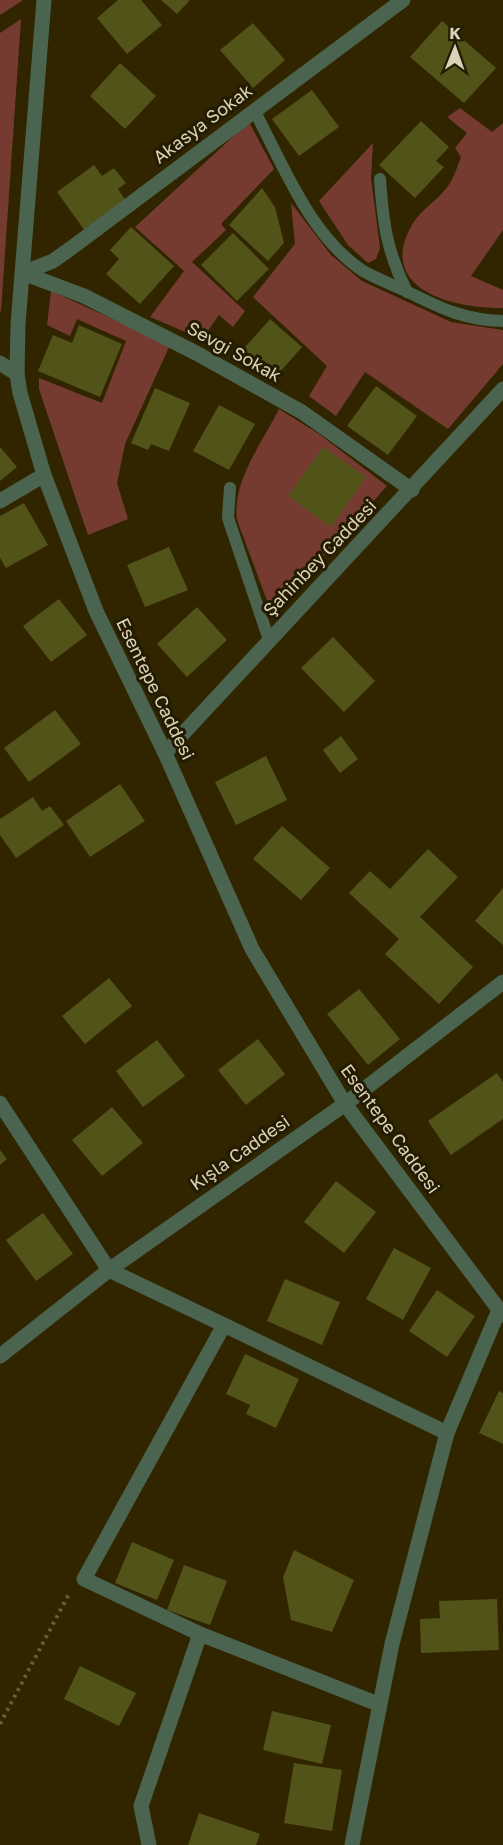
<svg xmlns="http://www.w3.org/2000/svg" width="503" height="1845" font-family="'Golos Text',sans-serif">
<rect width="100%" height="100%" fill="#312500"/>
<!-- green -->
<g fill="#753b31">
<polygon points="0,0 23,0 0,15"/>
<polygon points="21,19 1,311 0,312 0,33"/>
<path d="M 460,108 L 492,132 L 503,123 L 503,230 L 471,276 L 503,290 L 503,308 C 453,309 374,289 413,223 C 422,209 438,200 448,186 C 454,178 457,167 461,157 L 455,148 L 467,133 L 447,117 Z"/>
<polygon points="249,122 274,169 221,224 226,230 192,262 245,311 233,327 219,315 202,339 150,317 184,271 135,227"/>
<polygon points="373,143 371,178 380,248 376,259 368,263 348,245 319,201"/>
<polygon points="291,203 331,255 362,281 451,322 503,330 503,364 448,429 365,372 336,416 309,396 327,366 253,297 295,244"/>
<polygon points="51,291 170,345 125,444 117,483 128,519 88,535 39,389 39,378 102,403 126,341 77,319 70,336 47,325"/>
<path d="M 279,409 L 319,434 L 387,486 L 272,614 L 237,520 C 232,481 262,443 279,409 Z"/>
</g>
<!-- building -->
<g fill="#515318">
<polygon points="118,0 141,0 162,25 127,54 97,18"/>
<polygon points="161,0 190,0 177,14"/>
<polygon points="442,21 496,68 464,103 410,57"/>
<polygon points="253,23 285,60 253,88 220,50"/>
<polygon points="120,63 156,96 125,129 90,96"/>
<polygon points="312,90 339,127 299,156 272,119"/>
<polygon points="421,121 449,147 436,161 444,167 415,198 379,165"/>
<polygon points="94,165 102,176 114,168 126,183 118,189 126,201 85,231 57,192"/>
<polygon points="262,188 275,207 284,243 268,261 229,225"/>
<polygon points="131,227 174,266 140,304 106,274 119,259 110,250"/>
<polygon points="233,233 269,269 237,301 201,265"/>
<polygon points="270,319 302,347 272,381 240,353"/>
<polygon points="79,325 122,344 100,397 38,371 53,335 72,343"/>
<polygon points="376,386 417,416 388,455 347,426"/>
<polygon points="155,388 190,403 169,451 151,444 148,450 131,443"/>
<polygon points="219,405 255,424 229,470 193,451"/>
<polygon points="0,447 17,467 0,481"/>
<polygon points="323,447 366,477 331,527 288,496"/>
<polygon points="24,503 48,545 6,568 0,558 0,516"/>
<polygon points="169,547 188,590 145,607 127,565"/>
<polygon points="59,599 87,635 51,662 23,626"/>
<polygon points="197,607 227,640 187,677 157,644"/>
<polygon points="333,637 375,681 344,712 301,668"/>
<polygon points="55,710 81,744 29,782 4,748"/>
<polygon points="341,736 358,759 340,773 323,750"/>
<polygon points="266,756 287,800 236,825 215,782"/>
<polygon points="120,784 145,821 90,857 66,821"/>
<polygon points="33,797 42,811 50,806 64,825 16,858 0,835 0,819"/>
<polygon points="282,826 330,868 301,900 253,859"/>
<polygon points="428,849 458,877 420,917 473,967 439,1004 385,954 399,939 349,893 370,871 390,889"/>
<polygon points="503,888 503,945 475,921"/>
<polygon points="109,978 132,1006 85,1044 62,1016"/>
<polygon points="359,989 400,1039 368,1065 327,1014"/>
<polygon points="258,1039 285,1074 246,1105 218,1070"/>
<polygon points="157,1040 185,1076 143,1107 116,1071"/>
<polygon points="497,1073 503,1082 503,1119 451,1155 428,1121"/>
<polygon points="112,1107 143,1143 102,1176 72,1140"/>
<polygon points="0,1150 7,1159 0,1165"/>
<polygon points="336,1181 376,1212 344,1253 304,1222"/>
<polygon points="43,1213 73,1254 36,1281 6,1240"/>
<polygon points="394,1248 431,1268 403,1320 366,1299"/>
<polygon points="285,1279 340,1302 322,1345 267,1321"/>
<polygon points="437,1290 475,1316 447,1357 409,1331"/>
<polygon points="245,1354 299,1379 276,1428 246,1414 250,1405 226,1394"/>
<polygon points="499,1391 503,1393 503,1444 479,1433"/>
<polygon points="132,1542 174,1560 157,1600 115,1583"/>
<polygon points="294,1550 354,1580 332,1632 291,1620 283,1577"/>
<polygon points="184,1565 227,1581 210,1625 167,1610"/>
<polygon points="497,1599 499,1650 421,1653 420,1619 440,1618 439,1601"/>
<polygon points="80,1666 136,1693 119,1726 64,1699"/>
<polygon points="272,1711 331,1725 322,1764 263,1750"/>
<polygon points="294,1763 342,1770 332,1831 284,1823"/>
<polygon points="199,1813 260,1834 256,1845 188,1845"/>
</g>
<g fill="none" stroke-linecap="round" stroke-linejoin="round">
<!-- path -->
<polyline stroke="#675c3b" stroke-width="4" stroke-dasharray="3 4.5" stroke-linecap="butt" points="0,1724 70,1592"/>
<!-- service -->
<g stroke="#4a6450" stroke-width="12">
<path d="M 254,110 C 283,164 309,235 363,271 C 377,279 394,285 408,292 C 442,309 465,320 503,321"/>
<path d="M 380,179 C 383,223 387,252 407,292"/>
<polyline points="230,488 228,518 269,640"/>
</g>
<!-- minor -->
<g stroke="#4a6450" stroke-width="15">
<polyline points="23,273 53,261 74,246 403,0"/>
<polyline points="23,273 84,296 196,353 302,412 412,490"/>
<polyline points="0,363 17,374"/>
<polyline points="0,501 44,475"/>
<polyline points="0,1103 109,1270 224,1325 84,1579 200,1634 378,1704"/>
<polyline points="224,1325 447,1433"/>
<polyline points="149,1845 141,1806 200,1634"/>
<polyline points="352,1845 392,1644 447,1433 499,1310"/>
</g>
<!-- tertiary -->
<g stroke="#4a6450" stroke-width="15">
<polyline points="44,0 18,324 17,374 20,393 44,475 96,611 165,753 252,949 345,1104 503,1315"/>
<polyline points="165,753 503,389"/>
<polyline points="0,1356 109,1270 345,1104 503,982"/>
</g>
</g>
<g text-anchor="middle" stroke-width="6" stroke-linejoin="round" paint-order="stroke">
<!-- street labels -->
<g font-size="18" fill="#dbd2b9" stroke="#241c02">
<text transform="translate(203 124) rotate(-37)" y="6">Akasya Sokak</text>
<text transform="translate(234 352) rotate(29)" y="6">Sevgi Sokak</text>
<text transform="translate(320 558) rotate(-46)" y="6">Şahinbey Caddesi</text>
<text transform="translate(155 689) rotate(64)" y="6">Esentepe Caddesi</text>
<text transform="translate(390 1129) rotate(54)" y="6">Esentepe Caddesi</text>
<text transform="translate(240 1153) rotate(-35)" y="6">Kışla Caddesi</text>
</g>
</g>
<!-- north arrow -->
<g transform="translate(455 48) rotate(1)" stroke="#241c02" stroke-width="4.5" paint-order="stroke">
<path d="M0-4.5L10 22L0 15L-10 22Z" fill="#dbd2b9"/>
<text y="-9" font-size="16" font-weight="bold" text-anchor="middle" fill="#dbd2b9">K</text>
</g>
</svg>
